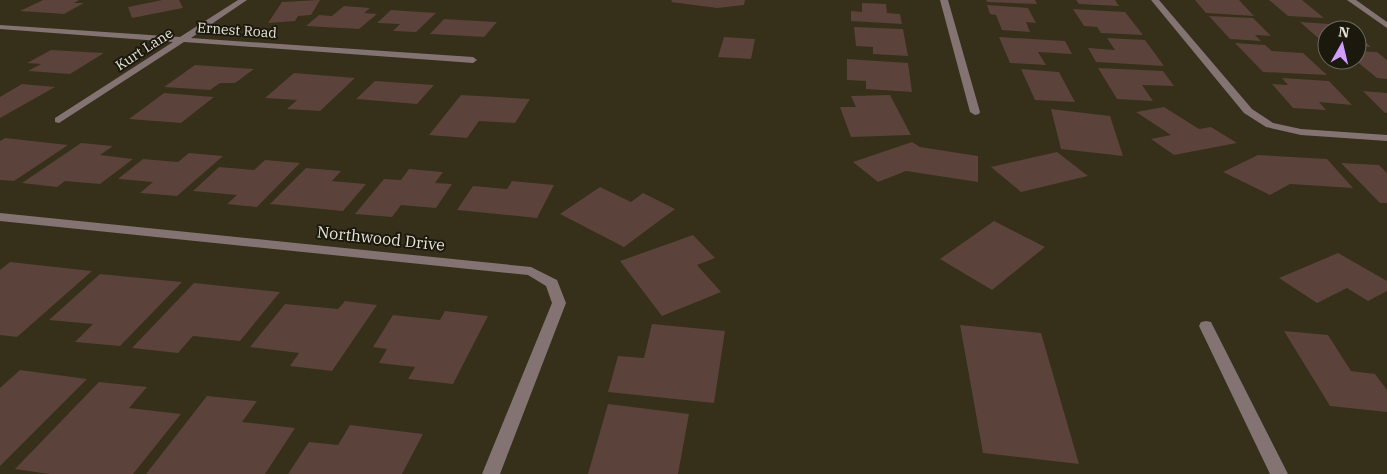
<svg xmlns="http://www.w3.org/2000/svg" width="1387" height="474" font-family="'IBM Plex Serif',serif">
<rect width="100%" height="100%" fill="#362f19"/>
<!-- building -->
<g fill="#5b423a">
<polygon points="43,0 79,0 74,3 84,3 64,14 20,11"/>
<polygon points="162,0 179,0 183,8 132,18 128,7"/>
<polygon points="318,0 320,0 311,15 298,16 295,21 268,23 282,2"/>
<polygon points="672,0 745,0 744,5 717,8 671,2"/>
<polygon points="986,0 1035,0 1037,4 987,2"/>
<polygon points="1076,0 1115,0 1119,6 1079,4"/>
<polygon points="1195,0 1239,0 1254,16 1206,13"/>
<polygon points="1269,0 1302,0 1324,18 1288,16"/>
<polygon points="862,3 886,4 887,13 900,14 902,24 851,21 851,11 862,12"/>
<polygon points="987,5 1028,8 1036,23 1026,22 1030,32 1002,30 996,15 990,14"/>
<polygon points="344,6 370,8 364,13 377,14 359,29 306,26 319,15 332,16"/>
<polygon points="1073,9 1125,12 1143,35 1101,33 1097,27 1084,26"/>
<polygon points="391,10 436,13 416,32 393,31 400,24 377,23"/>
<polygon points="1209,16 1253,18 1271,36 1255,35 1261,41 1230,39"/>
<polygon points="444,19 497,22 484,37 430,34"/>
<polygon points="1300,22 1329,24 1337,30 1327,30 1327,44 1325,44"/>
<polygon points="854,27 903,29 908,56 873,54 873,47 856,46"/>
<polygon points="1357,35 1371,47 1357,46"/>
<polygon points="724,37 755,39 751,59 718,57"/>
<polygon points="999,37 1065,41 1072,54 1038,52 1046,65 1010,63"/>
<polygon points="1107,38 1145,40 1164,66 1096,62 1088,48 1115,50"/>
<polygon points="1235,43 1265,45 1272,51 1303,53 1327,75 1263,72"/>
<polygon points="51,50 104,53 70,74 28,71 41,64 27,63"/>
<polygon points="1357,51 1377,52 1387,60 1387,79 1377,78 1355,60 1357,60"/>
<polygon points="847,59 908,63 912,92 866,89 866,81 847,80"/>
<polygon points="195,65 254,69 235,83 220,83 210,90 164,87"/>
<polygon points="1098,68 1163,71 1174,86 1142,85 1153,101 1117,99"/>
<polygon points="1021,69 1059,72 1075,102 1035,100"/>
<polygon points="294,73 355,78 320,111 287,109 297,100 265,98"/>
<polygon points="1282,78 1329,81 1352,105 1319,102 1326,110 1293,108 1272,84 1288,85"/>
<polygon points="375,81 434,85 417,104 356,99"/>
<polygon points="22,84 55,87 0,118 0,97"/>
<polygon points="1363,91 1387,93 1387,113 1385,113"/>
<polygon points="164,93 214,97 181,123 129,119"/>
<polygon points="461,95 530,99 515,123 479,121 467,138 429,135"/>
<polygon points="890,95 911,135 851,137 840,107 856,107 851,96"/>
<polygon points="1164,107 1199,129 1211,127 1237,143 1174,155 1151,139 1171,135 1136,112"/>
<polygon points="1051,109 1110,116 1123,156 1061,149"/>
<polygon points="5,138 68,145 14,181 0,180 0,141"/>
<polygon points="912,142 920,147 978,156 978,182 906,171 878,182 853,162"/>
<polygon points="81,143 113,146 100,155 133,159 100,184 65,181 57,187 22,183"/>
<polygon points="1057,152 1088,176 1021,192 991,167"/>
<polygon points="189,153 223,156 177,196 140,193 153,182 118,179 143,159 178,162"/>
<polygon points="1258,155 1327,159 1353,188 1290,184 1270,195 1223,172"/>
<polygon points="265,160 300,163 257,207 227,204 237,195 193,191 219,167 254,170"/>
<polygon points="1341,163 1379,165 1387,173 1387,203 1380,203"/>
<polygon points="306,168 341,171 332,181 366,184 343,211 270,204"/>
<polygon points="409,169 443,172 435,183 452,184 436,208 401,205 392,217 355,214 384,179 401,180"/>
<polygon points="512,181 554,185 537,218 457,210 473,186 507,189"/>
<polygon points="600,187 631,202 643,193 675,209 624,247 560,214"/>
<polygon points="994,221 1045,247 992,290 940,259"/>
<polygon points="693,235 715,258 697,265 721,292 662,316 620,261"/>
<polygon points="1338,253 1387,281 1387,291 1368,301 1347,288 1317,303 1279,278"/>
<polygon points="10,262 92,271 17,337 0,335 0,270"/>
<polygon points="100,274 182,282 120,346 75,342 93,324 49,320"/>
<polygon points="194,283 280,292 240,341 193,336 178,353 132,348"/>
<polygon points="345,301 377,305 332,371 290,366 299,353 250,347 285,304 338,309"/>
<polygon points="445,311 488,316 453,384 408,379 415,367 379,363 387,349 373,347 393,315 440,320"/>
<polygon points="652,324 725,331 714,403 608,392 618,356 644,358"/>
<polygon points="960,325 1041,333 1079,464 983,453"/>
<polygon points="1284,331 1328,335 1351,371 1375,374 1387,390 1387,412 1330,406"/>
<polygon points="20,370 87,379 0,466 0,388"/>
<polygon points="99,382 147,387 129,408 181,414 133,474 49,474 15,469"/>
<polygon points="207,396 257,401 242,422 295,428 265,474 146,474"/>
<polygon points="608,404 689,414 678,474 588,474"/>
<polygon points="350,425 423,434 402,474 288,474 309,442 338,445"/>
</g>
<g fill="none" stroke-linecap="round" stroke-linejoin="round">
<!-- minor -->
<g fill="#837373" fill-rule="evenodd">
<polygon points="238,0 247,0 191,38 473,57 477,60 473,63 184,42 59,123 55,122 55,118 173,42 0,29 0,25 180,37"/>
<polygon points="940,0 948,0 980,112 979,114 975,115 970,112"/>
<polygon points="1151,0 1159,0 1252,109 1273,123 1301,129 1387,135 1387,141 1301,135 1266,127 1244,113"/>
<polygon points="1347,0 1356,0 1387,22 1387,28"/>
<polygon points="0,213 531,267 557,280 566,303 500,474 482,474 552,303 546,286 528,275 0,221"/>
<polygon points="1206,321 1211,322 1213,326 1288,474 1270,474 1199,326 1201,322"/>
</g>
</g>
<g text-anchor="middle" stroke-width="4" stroke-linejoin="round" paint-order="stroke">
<!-- far-street labels -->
<g font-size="14" fill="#e8e4d7" stroke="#1b180e">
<text transform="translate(237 30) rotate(4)" y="5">Ernest Road</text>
<text transform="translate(144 49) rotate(-33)" y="5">Kurt Lane</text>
</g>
<!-- street labels -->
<g font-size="16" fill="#e8e4d7" stroke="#1b180e">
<text transform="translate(381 238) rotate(6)" y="6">Northwood Drive</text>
</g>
</g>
<!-- north arrow -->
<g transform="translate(1342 45) rotate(8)"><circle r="24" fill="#1b180e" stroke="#6d6a5e"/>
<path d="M0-4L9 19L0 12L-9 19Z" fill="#d19dfd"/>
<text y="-8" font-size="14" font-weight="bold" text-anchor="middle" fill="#e8e4d7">N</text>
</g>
</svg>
